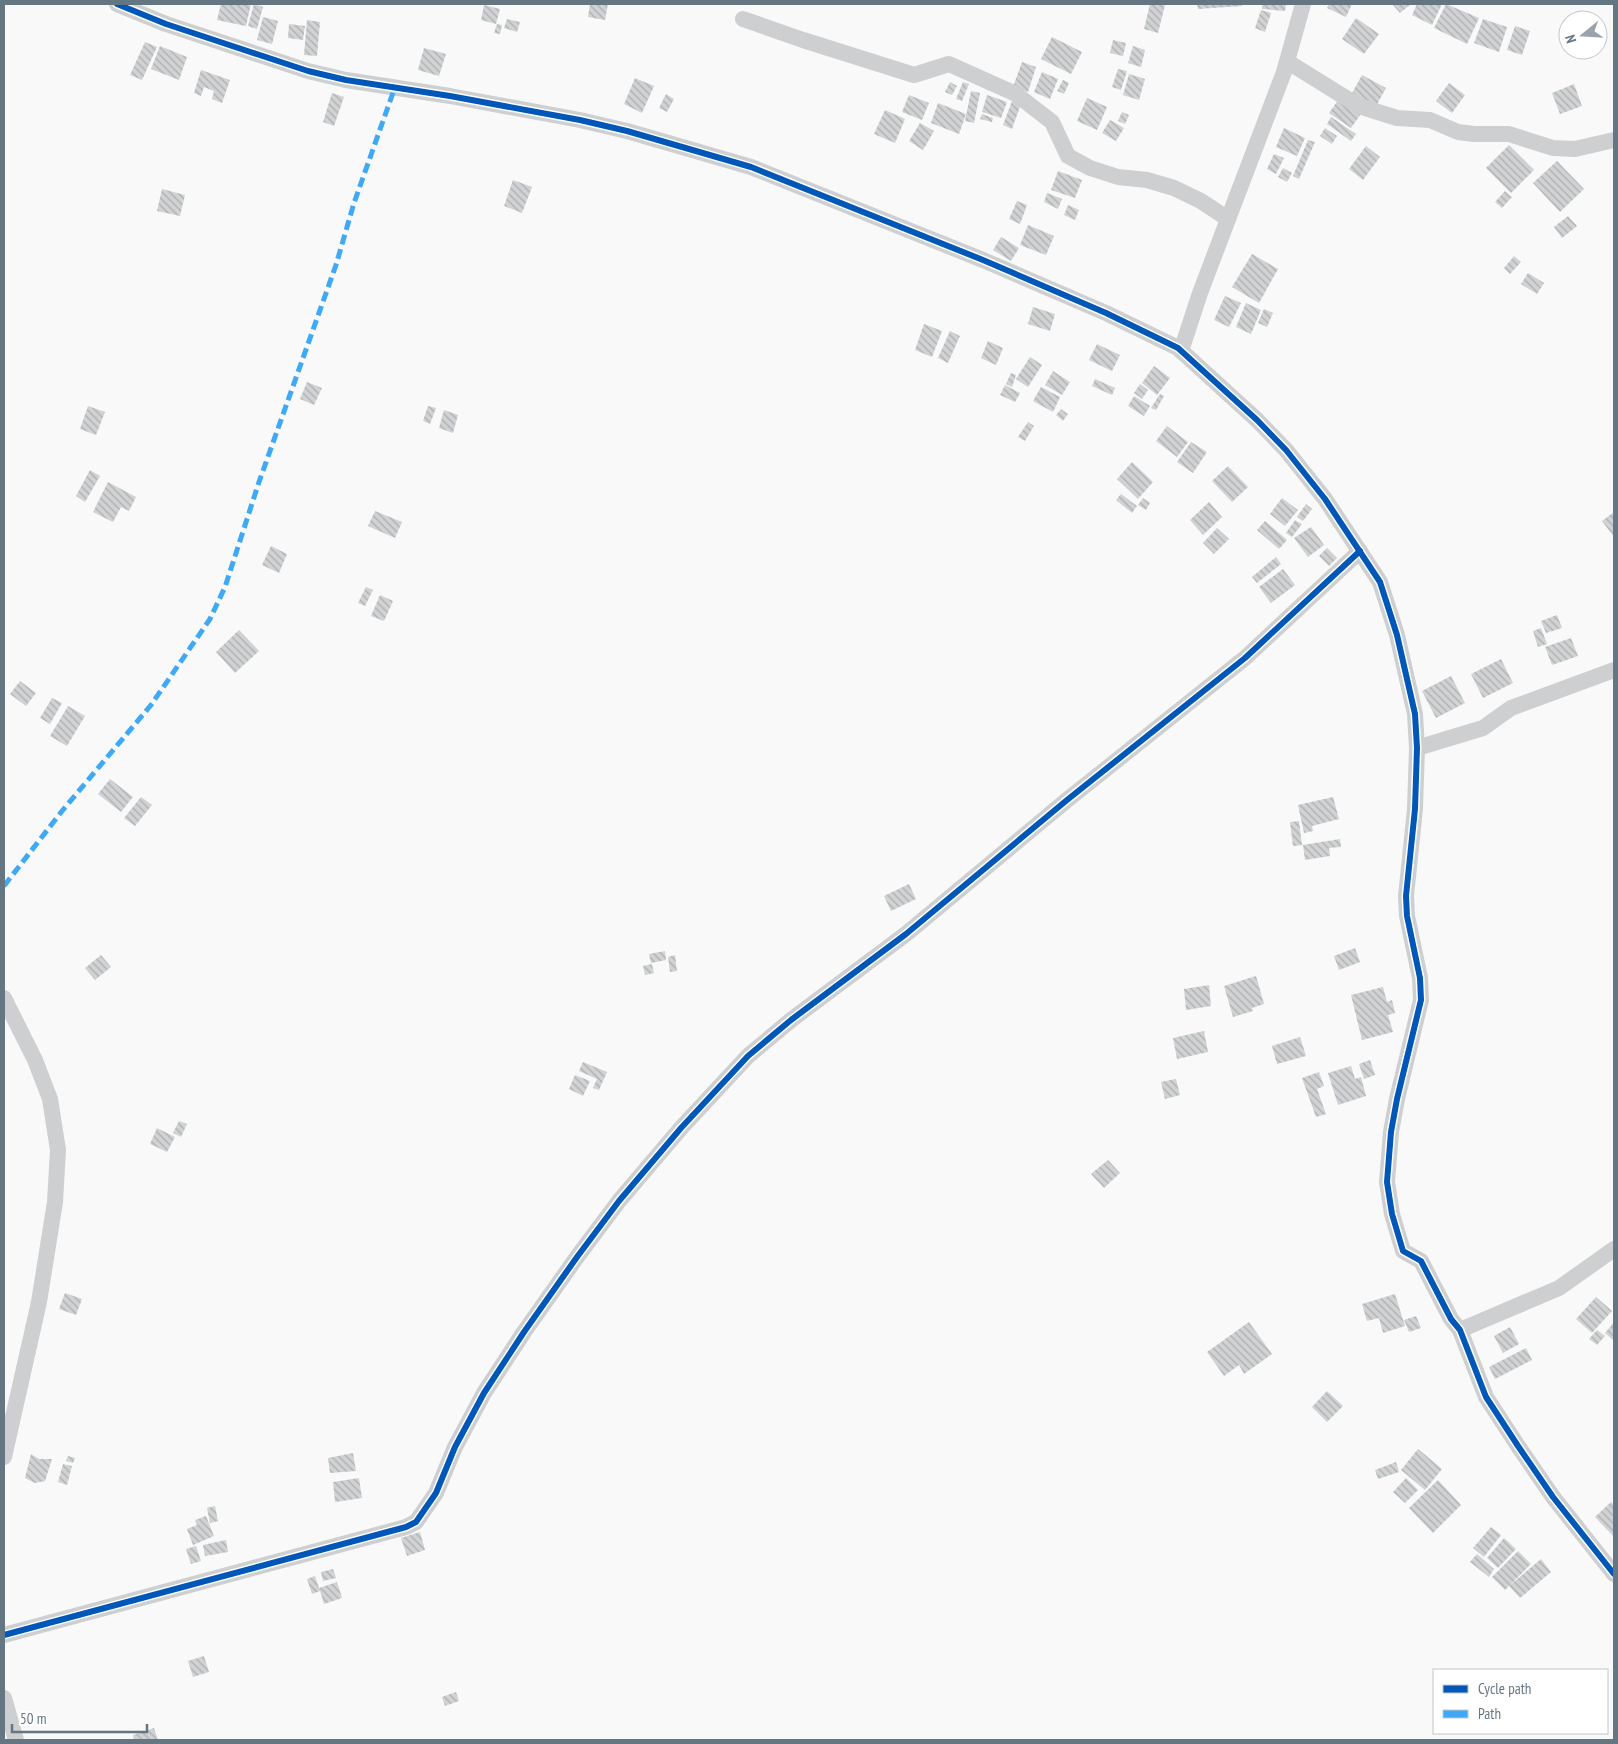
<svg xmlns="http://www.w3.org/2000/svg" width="1618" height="1744" font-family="'PT Sans Narrow',sans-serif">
<defs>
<pattern id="building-back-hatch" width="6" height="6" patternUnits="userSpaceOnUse" patternTransform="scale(1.25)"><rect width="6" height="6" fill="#d0d2d3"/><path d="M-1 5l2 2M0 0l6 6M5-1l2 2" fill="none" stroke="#acafb1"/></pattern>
</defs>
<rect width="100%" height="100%" fill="#f9f9f9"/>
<!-- building -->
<g fill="url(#building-back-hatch)">
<polygon points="221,4 251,4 246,26 217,20"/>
<polygon points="254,4 263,7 257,29 248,26"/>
<polygon points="590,4 608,4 605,20 588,17"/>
<polygon points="1150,4 1165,5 1158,33 1144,29"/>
<polygon points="1197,4 1242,4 1242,6 1198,9"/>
<polygon points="1262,4 1286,4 1285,11 1262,9"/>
<polygon points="1329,4 1352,4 1346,17 1327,8"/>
<polygon points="1392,4 1411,4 1400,13"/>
<polygon points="1417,4 1442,4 1432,25 1412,15"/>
<polygon points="1446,4 1479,18 1467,44 1434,28"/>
<polygon points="484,5 500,9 496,24 481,20"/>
<polygon points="1261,10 1271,13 1265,32 1255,28"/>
<polygon points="263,17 278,21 272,44 257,40"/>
<polygon points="1356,18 1379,34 1364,54 1342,39"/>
<polygon points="507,19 520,22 517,32 504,28"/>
<polygon points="1483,19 1507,27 1499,52 1474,43"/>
<polygon points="307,20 320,22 317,56 304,55"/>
<polygon points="289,24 305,26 303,40 288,38"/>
<polygon points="497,24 502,25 500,34 494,33"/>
<polygon points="1515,26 1530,31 1522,55 1507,50"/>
<polygon points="1052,37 1082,52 1071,74 1041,59"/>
<polygon points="1113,40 1126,43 1123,56 1110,53"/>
<polygon points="145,42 157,47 142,80 130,75"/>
<polygon points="160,46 187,57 179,80 151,69"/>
<polygon points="1133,46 1145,50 1141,67 1128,63"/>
<polygon points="424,48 446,54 439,76 418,70"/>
<polygon points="1022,62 1036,67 1028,92 1013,87"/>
<polygon points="1118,69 1127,71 1121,90 1112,87"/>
<polygon points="201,70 230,80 222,103 212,99 214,91 204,87 201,96 194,93"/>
<polygon points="1042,72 1058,79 1050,99 1034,92"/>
<polygon points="1129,74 1145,79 1139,100 1123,95"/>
<polygon points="1362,75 1386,88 1375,108 1351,95"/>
<polygon points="635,78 654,86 642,113 624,104"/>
<polygon points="1063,80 1069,83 1064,94 1057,91"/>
<polygon points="950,82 957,86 952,95 945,92"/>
<polygon points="963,82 969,84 962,101 956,99"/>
<polygon points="1449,83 1465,95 1452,113 1436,101"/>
<polygon points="1574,84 1582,106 1560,114 1552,93"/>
<polygon points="971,91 980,93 974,123 965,121"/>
<polygon points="332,93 344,97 334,126 323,122"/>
<polygon points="666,94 674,99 667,112 659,108"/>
<polygon points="909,95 929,103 922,120 902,112"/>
<polygon points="987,95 1007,102 1001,118 982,112"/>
<polygon points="1341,96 1363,111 1351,128 1329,113"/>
<polygon points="1087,98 1107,107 1097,130 1077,121"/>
<polygon points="1012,101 1021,104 1012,129 1003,125"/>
<polygon points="938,103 966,114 959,134 931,123"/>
<polygon points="885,110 905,119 895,143 874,134"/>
<polygon points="1122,112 1129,115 1125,124 1118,121"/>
<polygon points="982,114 993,118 992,122 980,119"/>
<polygon points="1331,117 1356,134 1351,141 1327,124"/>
<polygon points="1110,120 1124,128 1116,141 1102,133"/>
<polygon points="920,123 934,131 923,150 909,141"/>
<polygon points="1284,128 1305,138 1297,156 1276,147"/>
<polygon points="1325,128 1337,136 1332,144 1320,136"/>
<polygon points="1308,140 1315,142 1299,179 1293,176"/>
<polygon points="1509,145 1534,170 1511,193 1486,168"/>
<polygon points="1366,146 1380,157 1363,180 1349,169"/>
<polygon points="1274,154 1284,158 1276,174 1267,169"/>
<polygon points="1557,161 1584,189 1560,212 1533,183"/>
<polygon points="1283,168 1292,173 1287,182 1278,177"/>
<polygon points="1058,171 1082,180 1075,198 1051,190"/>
<polygon points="513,180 532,187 522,213 504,206"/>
<polygon points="162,189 185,195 180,216 157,211"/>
<polygon points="1505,191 1512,197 1502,208 1495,202"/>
<polygon points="1047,193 1062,199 1058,209 1044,202"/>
<polygon points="1017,201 1027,205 1020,224 1009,219"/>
<polygon points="1068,205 1079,210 1075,220 1064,215"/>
<polygon points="1568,216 1577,226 1562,238 1554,227"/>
<polygon points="1028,225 1054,236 1046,255 1020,245"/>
<polygon points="1001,237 1019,248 1011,261 993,250"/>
<polygon points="1252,254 1278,269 1259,303 1232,287"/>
<polygon points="1514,256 1521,262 1510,274 1504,268"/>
<polygon points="1528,273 1544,283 1537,294 1521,284"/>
<polygon points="1225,296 1241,303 1229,327 1214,320"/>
<polygon points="1246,303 1261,310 1251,334 1236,327"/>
<polygon points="1033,307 1055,314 1050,331 1028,324"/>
<polygon points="1264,309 1273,313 1267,327 1258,323"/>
<polygon points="924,324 942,331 932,357 915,350"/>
<polygon points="950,331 960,336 948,363 938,358"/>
<polygon points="988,341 1003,348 996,365 981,358"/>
<polygon points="1097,344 1120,355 1112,371 1089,360"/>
<polygon points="1030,357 1042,365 1028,387 1016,379"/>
<polygon points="1154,366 1170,378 1157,395 1142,383"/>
<polygon points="1053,371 1070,382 1062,395 1045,385"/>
<polygon points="1011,373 1016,375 1012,387 1006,384"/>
<polygon points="1095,379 1115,388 1112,395 1092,386"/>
<polygon points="307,382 322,388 314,405 300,399"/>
<polygon points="1140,384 1148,390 1142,399 1134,393"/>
<polygon points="1005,385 1020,393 1015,402 1000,395"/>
<polygon points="1041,387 1060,397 1053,412 1033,401"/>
<polygon points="1160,394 1164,396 1156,410 1151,408"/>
<polygon points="1134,396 1150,406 1144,416 1128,406"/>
<polygon points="88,406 105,412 96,435 80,429"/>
<polygon points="428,406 436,408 430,424 423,421"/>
<polygon points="1061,409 1068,414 1063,421 1056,415"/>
<polygon points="444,410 458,415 453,433 439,428"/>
<polygon points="1028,422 1034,426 1025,441 1018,437"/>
<polygon points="1167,426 1188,442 1177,457 1156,441"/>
<polygon points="1191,442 1207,452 1193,473 1177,462"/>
<polygon points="1132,462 1153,482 1138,499 1117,479"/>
<polygon points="1228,466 1248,487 1232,502 1212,481"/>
<polygon points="90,470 100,476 85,502 76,496"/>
<polygon points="108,482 136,497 129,511 121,507 113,522 93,512"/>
<polygon points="1121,494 1137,506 1132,513 1116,500"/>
<polygon points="1143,498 1150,503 1146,510 1138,505"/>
<polygon points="1282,498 1298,510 1285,526 1270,514"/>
<polygon points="1209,502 1222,517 1203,535 1190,520"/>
<polygon points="1306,504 1312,509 1303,521 1297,517"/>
<polygon points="375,511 402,522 395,538 368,526"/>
<polygon points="1614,512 1614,537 1602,521"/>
<polygon points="1295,520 1302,524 1292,537 1286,533"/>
<polygon points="1265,521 1287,540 1279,549 1257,530"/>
<polygon points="1311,527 1324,545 1308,557 1294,538"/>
<polygon points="1217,528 1229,539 1214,554 1203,543"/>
<polygon points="271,546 287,554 279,573 262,565"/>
<polygon points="1327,548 1337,558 1329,566 1319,556"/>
<polygon points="1276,557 1281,564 1257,583 1252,577"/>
<polygon points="1283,569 1295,585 1271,603 1259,587"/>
<polygon points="366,587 373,590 365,606 358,603"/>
<polygon points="380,595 393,601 384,621 371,616"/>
<polygon points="1557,615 1562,628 1546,633 1541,621"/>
<polygon points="1541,628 1547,644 1538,647 1533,631"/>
<polygon points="239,630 259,651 235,673 216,652"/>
<polygon points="1571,638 1578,656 1552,665 1545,647"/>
<polygon points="1501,659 1513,683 1483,698 1471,674"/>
<polygon points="1451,676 1465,703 1436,718 1422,691"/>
<polygon points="20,681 36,693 26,706 10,694"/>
<polygon points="52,698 62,703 50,724 40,718"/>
<polygon points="68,706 85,716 67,746 50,736"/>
<polygon points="110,779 133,797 121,812 98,794"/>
<polygon points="141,797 152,805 135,826 124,818"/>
<polygon points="1333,797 1339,819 1312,826 1313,831 1304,833 1298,805"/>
<polygon points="1299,821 1302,845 1293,846 1290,822"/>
<polygon points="1340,839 1341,847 1329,848 1330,856 1305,860 1303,845"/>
<polygon points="909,884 916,899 891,911 884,896"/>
<polygon points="1355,948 1360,962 1339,970 1334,956"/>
<polygon points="665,951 666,960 651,963 649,954"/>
<polygon points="101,955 111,967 95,980 85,968"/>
<polygon points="675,955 677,971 670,972 668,957"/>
<polygon points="652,964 654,973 645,975 643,966"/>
<polygon points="1256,976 1264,1004 1252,1008 1253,1011 1233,1017 1224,986"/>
<polygon points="1209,985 1211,1006 1186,1010 1184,989"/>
<polygon points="1383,987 1387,1002 1392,1000 1395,1013 1388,1015 1393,1032 1362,1040 1351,995"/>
<polygon points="1204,1031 1208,1052 1177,1059 1173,1038"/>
<polygon points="1300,1037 1306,1056 1277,1064 1272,1046"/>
<polygon points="1370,1060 1375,1075 1364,1079 1359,1064"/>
<polygon points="583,1062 607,1072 599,1090 593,1088 597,1079 579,1071"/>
<polygon points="1351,1066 1355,1079 1361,1077 1366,1096 1338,1105 1328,1073"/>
<polygon points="1319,1072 1324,1086 1317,1089 1326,1114 1316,1117 1302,1078"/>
<polygon points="575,1075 590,1081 583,1096 569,1089"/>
<polygon points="1176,1079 1180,1095 1165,1099 1161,1082"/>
<polygon points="179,1121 187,1124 181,1137 173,1133"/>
<polygon points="157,1128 175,1137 167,1152 150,1144"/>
<polygon points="1108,1160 1120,1173 1104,1188 1091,1174"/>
<polygon points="65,1293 82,1299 76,1315 59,1309"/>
<polygon points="1395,1294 1405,1326 1383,1333 1379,1318 1367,1321 1362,1304"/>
<polygon points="1596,1297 1612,1311 1592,1333 1576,1319"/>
<polygon points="1416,1316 1421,1328 1409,1332 1404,1320"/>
<polygon points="1249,1322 1272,1354 1244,1374 1239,1365 1224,1376 1207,1352"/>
<polygon points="1614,1322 1614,1341 1605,1333"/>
<polygon points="1510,1327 1519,1344 1503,1353 1494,1336"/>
<polygon points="1597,1330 1605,1336 1597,1345 1589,1339"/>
<polygon points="1526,1348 1532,1360 1495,1379 1489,1367"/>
<polygon points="1327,1391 1343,1406 1327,1422 1312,1407"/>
<polygon points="1418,1449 1442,1469 1425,1490 1401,1470"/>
<polygon points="353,1453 356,1471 330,1473 328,1458"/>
<polygon points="31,1454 39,1459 52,1459 45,1481 35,1483 25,1478"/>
<polygon points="68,1456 75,1458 73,1463 66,1461"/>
<polygon points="1396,1462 1399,1472 1378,1479 1375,1470"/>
<polygon points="63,1464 72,1466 67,1485 58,1482"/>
<polygon points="359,1478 362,1498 335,1502 333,1482"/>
<polygon points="1406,1478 1418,1490 1405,1503 1393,1492"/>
<polygon points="1438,1480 1461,1505 1433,1533 1409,1508"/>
<polygon points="1611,1502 1614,1505 1614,1537 1595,1517"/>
<polygon points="215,1506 218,1521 210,1523 207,1508"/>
<polygon points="206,1516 214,1536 193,1545 187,1529 197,1525 195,1520"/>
<polygon points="1491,1527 1501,1535 1484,1557 1473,1548"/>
<polygon points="420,1532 425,1550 407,1556 401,1538"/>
<polygon points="1504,1538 1516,1549 1498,1568 1487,1558"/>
<polygon points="226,1540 228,1552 205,1556 203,1545"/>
<polygon points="196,1546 201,1561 191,1564 186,1549"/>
<polygon points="1518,1551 1531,1564 1505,1590 1492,1577"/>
<polygon points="1477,1554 1494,1569 1489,1577 1470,1562"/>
<polygon points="1541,1559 1551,1572 1520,1598 1509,1586"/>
<polygon points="333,1569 336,1578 323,1581 321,1572"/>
<polygon points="315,1576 319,1588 337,1582 342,1598 324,1604 320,1591 312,1594 307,1579"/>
<polygon points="204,1656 209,1672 193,1677 188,1661"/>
<polygon points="456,1692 459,1701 445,1706 442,1697"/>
<polygon points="154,1728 158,1740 134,1740 133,1735"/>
</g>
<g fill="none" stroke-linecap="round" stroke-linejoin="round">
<!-- minor -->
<g stroke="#cecfd0" stroke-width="16">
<polyline points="117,4 166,24 308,71 346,80 450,96 580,120 627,131 751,167 983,260 1106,313 1178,348 1257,420 1286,450 1325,499 1380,582 1397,635 1415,714 1417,748 1415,809 1406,896 1407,916 1420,978 1421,1000 1397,1099 1391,1132 1387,1182 1392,1214 1403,1251 1421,1261 1451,1319 1460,1330 1486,1397 1518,1446 1553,1497 1614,1574"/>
<polyline points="743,19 803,40 914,75 949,64 1016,94 1052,122 1068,156 1090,168 1118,177 1147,180 1174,188 1201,201 1228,219"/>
<polyline points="1288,62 1359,106 1397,118 1430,120 1458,132 1474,134 1509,134 1553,148 1575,149 1614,140"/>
<polyline points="1178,348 1180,346 1181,351 1200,293 1284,72 1303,4"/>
<polyline points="1417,748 1483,728 1511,708 1614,670"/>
<polyline points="4,998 35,1060 50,1099 58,1150 55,1202 39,1302 4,1457"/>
<polyline points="1460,1330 1559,1288 1614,1249"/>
<polyline points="4,1635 406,1527 416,1522 436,1493 455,1447 484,1393 524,1332 577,1257 619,1201 681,1128 748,1056 791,1020 906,934 1067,800 1245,658 1360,551"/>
<polyline points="4,1698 16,1740"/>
</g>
<!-- quiet -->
<polyline stroke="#3fa9f5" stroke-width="5" stroke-dasharray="10 5" stroke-linecap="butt" points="4,886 62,811 151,705 210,619 225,587 259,482 336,265 354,203 395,87"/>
<!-- cycleway casing -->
<g stroke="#fff" stroke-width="9">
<g id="cycleway">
<polyline points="117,4 166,24 308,71 346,80 450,96 580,120 627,131 751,167 983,260 1106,313 1178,348 1257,420 1286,450 1325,499 1380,582 1397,635 1415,714 1417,748 1415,809 1406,896 1407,916 1420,978 1421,1000 1397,1099 1391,1132 1387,1182 1392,1214 1403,1251 1421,1261 1451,1319 1460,1330 1486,1397 1518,1446 1553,1497 1614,1574"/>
<polyline points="4,1635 406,1527 416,1522 436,1493 455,1447 484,1393 524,1332 577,1257 619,1201 681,1128 748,1056 791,1020 906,934 1067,800 1245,658 1360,551"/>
</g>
</g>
<!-- cycleway -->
<use href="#cycleway" stroke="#0057b8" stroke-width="6"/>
</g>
<!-- border -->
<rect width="1618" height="1744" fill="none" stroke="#657683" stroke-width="10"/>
<!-- legend -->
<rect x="1433" y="1669" width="175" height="65" fill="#ffffff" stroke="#c1c8cd"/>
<rect x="1443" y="1685" width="25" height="8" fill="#0057b8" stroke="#c1c8cd"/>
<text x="1478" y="1694" font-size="15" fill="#657683">Cycle path</text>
<rect x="1443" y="1710" width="25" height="8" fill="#3fa9f5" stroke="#c1c8cd"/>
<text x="1478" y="1719" font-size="15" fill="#657683">Path</text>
<!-- north arrow -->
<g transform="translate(1583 35) rotate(252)"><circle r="24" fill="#ffffff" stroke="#c1c8cd"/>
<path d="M0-4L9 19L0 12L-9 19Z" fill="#99a4ac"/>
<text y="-8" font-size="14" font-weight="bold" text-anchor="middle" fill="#657683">N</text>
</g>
<!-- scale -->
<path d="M12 1724v8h135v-8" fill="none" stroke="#657683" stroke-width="2.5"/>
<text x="20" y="1724" font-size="15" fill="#657683" stroke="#ffffff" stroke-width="4" paint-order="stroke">50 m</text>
</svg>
